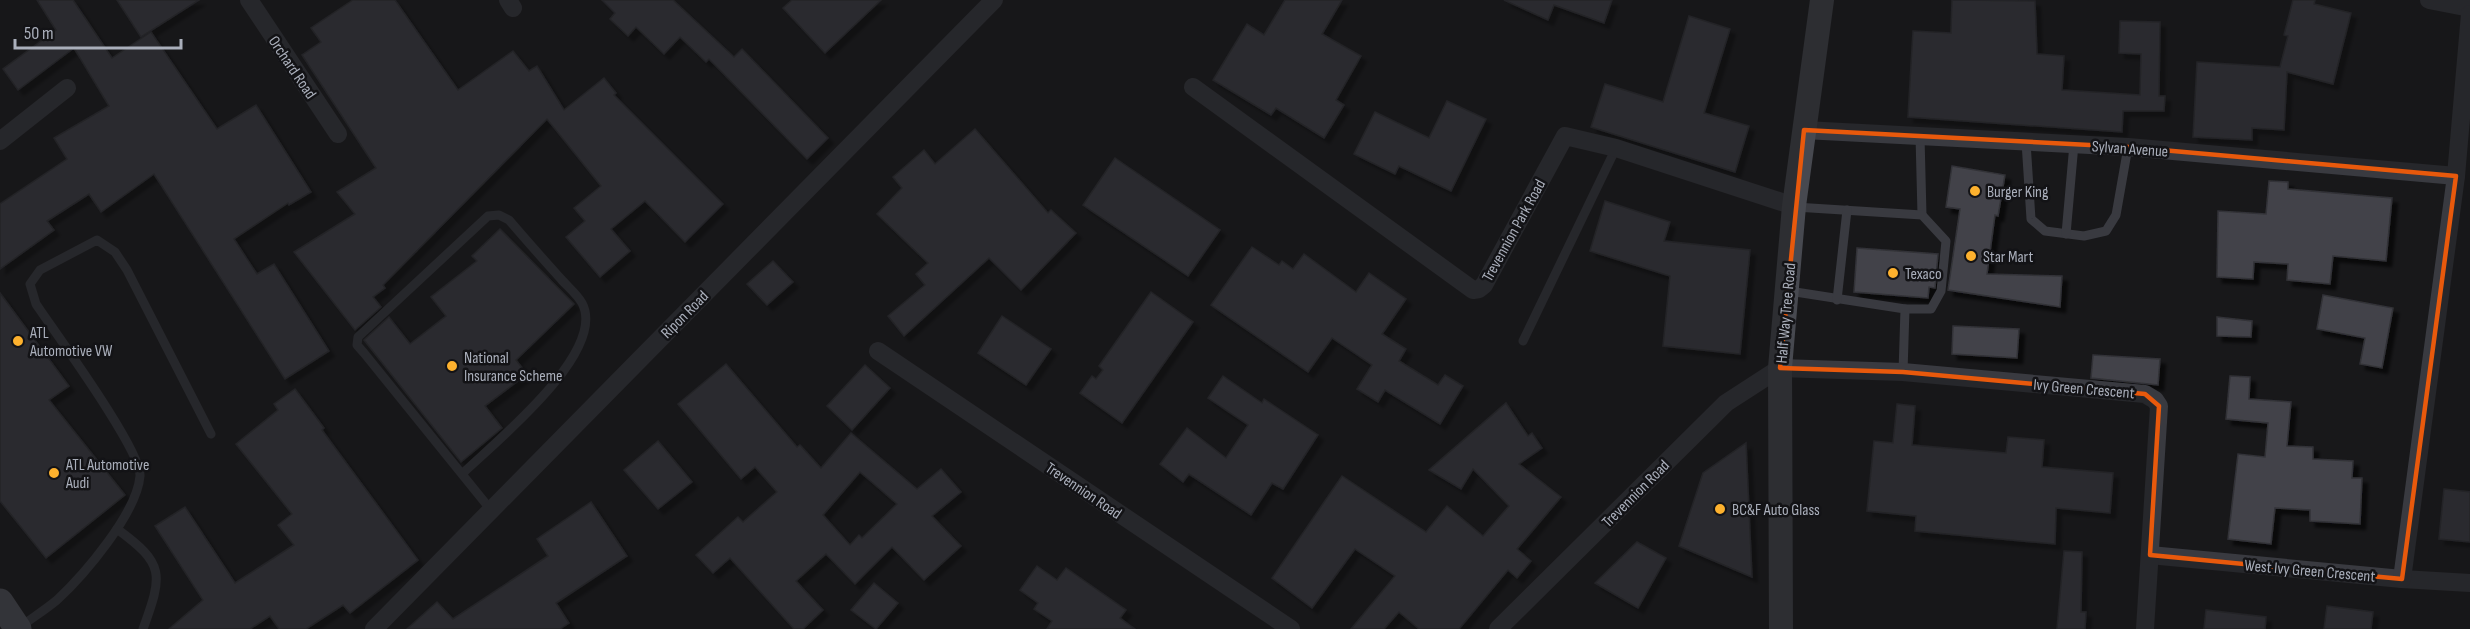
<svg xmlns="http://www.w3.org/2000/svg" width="2470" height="629" font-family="'Sofia Sans Condensed',sans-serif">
<defs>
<filter id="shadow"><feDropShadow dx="5.5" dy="5.5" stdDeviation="1.5" flood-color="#0009"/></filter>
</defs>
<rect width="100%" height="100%" fill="#18181a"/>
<!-- building -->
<g fill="#424348" stroke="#323237" stroke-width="1.5" fill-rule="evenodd" filter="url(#shadow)">
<polygon points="37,0 73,0 112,58 151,32 217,129 256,105 311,192 289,205 288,203 234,239 257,274 274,264 329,351 285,379 154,174 101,212 89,194 47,221 54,230 0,269 0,204 67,159 54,138 109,106 74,48 18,90 3,69 56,30"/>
<polygon points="117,0 199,0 141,37"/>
<polygon points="353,0 395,0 458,90 513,51 529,71 537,66 564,110 604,78 616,93 614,95 723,204 685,242 645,201 611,229 630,251 600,277 566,237 585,221 574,208 601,186 547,119 383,285 385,288 373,297 381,307 355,330 294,252 355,214 337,192 376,168 302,55 321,42 311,28"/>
<polygon points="602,0 673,0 734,57 742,49 828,138 807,159 709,59 706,62 680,37 664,54 636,27 628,36 610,19 615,13"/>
<polygon points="792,0 881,0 825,53 783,8"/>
<polygon points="1285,0 1342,0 1322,34 1361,56 1336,100 1344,105 1324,138 1276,108 1271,115 1213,80 1247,24 1264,35"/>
<polygon points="1504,0 1612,0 1604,23 1554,5 1548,20"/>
<polygon points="1952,0 2035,1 2037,54 2064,56 2062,90 2140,95 2141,54 2119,53 2120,21 2160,22 2159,96 2165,96 2164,111 2123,111 2122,132 1908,117 1913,31 1951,33"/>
<polygon points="2293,0 2315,0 2314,4 2351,13 2333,84 2287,72 2284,130 2252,128 2252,140 2193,137 2197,62 2280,67 2288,36 2284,35"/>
<polygon points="1689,16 1730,29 1704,113 1749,126 1735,172 1591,127 1605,84 1663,102"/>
<polygon points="1447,101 1486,119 1451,191 1399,166 1395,174 1354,154 1375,112 1429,138"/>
<polygon points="975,129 1048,213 1051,210 1076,233 1021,290 989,258 904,336 888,316 925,285 916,274 928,263 877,214 902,188 893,177 924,150 935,164"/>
<polygon points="1115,158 1220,230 1188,276 1083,205"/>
<polygon points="1952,166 2005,175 1998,216 1995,215 1987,274 2062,276 2060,307 1948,290 1960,209 1946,207"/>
<polygon points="2269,181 2288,182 2288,189 2392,198 2386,261 2333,256 2330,284 2287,280 2288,264 2254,262 2253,279 2217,277 2218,211 2266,214"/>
<polygon points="1605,201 1670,222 1664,241 1750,250 1740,354 1663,346 1670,276 1590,251"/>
<polygon points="500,229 574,304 516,360 527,374 485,406 502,428 461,462 364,340 389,317 410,344 446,316 431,297 477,261 472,256"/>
<polygon points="1252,247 1279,265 1282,261 1293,269 1304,254 1356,292 1369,273 1406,299 1382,334 1406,349 1399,361 1438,385 1445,375 1463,386 1440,424 1385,390 1378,402 1357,389 1372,365 1332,338 1308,372 1211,305"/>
<polygon points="1857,248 1938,254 1935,288 1929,287 1928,298 1854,292"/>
<polygon points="773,261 793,282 767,305 747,284"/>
<polygon points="1151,292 1193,322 1122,423 1080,393 1092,376 1096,379 1103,370 1099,366"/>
<polygon points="0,293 69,386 49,400 125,495 46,558 0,501"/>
<polygon points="2323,295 2393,308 2382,368 2360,364 2365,338 2317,329"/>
<polygon points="1002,316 1051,349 1026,385 978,353"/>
<polygon points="2217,317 2252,321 2251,337 2217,336"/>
<polygon points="1953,326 2019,329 2017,358 1952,354"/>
<polygon points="2093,355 2160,359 2158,385 2091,378"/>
<path d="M 726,364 L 797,447 L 800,445 L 821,468 L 851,433 L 917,489 L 941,469 L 961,492 L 932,516 L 961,546 L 924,580 L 892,547 L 855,584 L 826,554 L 796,581 L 823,610 L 803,629 L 794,629 L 730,558 L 713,573 L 696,555 L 738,517 L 743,522 L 777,492 L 755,467 L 741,479 L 678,404 ZM 860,472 L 897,504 L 862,538 L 859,535 L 850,545 L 823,515 Z"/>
<polygon points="865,365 890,388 852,430 827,406"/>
<polygon points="1223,376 1262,403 1264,399 1318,435 1283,489 1272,483 1251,515 1189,474 1183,482 1160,464 1187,428 1226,458 1248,425 1208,398"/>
<polygon points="2230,376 2250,377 2249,399 2291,402 2287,446 2313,447 2313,459 2353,461 2352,478 2362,478 2360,524 2310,521 2310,510 2275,508 2271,544 2228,539 2238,454 2265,457 2268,423 2226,419"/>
<polygon points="295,389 324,428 322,430 418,560 350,613 343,605 306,629 279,629 270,616 250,629 169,629 203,600 155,526 185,507 235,583 294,545 278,525 292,514 236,444 278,410 274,404"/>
<polygon points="1506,403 1528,436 1532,433 1542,448 1519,464 1561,497 1517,549 1531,561 1517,578 1508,570 1459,629 1419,629 1399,612 1384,629 1351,629 1395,576 1355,549 1312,608 1272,578 1342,476 1426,532 1447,506 1483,536 1509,506 1473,469 1461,489 1429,470"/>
<polygon points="1897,404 1915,406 1912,445 2006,453 2008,437 2044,440 2042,467 2113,473 2110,513 2056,508 2055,544 1915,531 1916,516 1867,511 1874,441 1893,443"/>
<polygon points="658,441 692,482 658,509 624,470"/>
<polygon points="1746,443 1752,577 1679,546 1703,473"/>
<polygon points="2444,489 2470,492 2470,542 2439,539"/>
<polygon points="591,502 627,556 556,603 569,623 560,629 407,629 437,602 453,619 548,556 537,539"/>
<polygon points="1637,542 1666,558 1638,608 1595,583"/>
<polygon points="2064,551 2082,552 2081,612 2086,612 2085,629 2057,629"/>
<polygon points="1037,566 1057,580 1066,568 1126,610 1120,618 1135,629 1047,629 1052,621 1034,609 1038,603 1020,590"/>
<polygon points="874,583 898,603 876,629 851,610"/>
<polygon points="2327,606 2373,612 2371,629 2324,629"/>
<polygon points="2206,610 2266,617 2265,629 2204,629"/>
</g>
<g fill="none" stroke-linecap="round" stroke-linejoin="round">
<!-- service -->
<g stroke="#393a40" stroke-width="9">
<polyline points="1920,136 1922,215"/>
<polyline points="2026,142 2031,219 2045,231 2084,236 2106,231 2116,215 2128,147"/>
<polyline points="1795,207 1922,215 1946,241 1941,291 1931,309 1905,309"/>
<polyline points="2066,234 2074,144"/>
<polyline points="1789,291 1905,309 1903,372"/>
<polyline points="1837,300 1847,210"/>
<polyline points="1523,341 1616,148"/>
<path d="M 462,474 C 494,443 608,352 582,303 C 577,294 567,286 561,279 C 543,259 526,240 509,220 L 499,215 L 488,216 L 358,337 L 357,345 L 364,353 L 491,510"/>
<path d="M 117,529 C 165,564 163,574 143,629"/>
<path d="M 20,627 C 32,618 45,610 57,600 C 84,575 137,513 140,476 C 142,451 54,331 36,304 L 30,284 L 40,270 L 97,240 L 115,252 L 127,270 L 211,434"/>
</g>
<!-- minor -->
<g stroke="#393a40" stroke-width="18">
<polyline points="249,0 338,134"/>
<polyline points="508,0 513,8"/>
<polyline points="2429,0 2470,8"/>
<polyline points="1193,87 1473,290 1479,289 1484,285 1565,136 1616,148 1794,206"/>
<polyline points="1804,130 2128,147 2456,176"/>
<polyline points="0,141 67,88"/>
<polyline points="878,351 1291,629"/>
<polyline points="2150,555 2402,579 2470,583"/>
<polyline points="2402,579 2456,176 2470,14"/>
<polyline points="374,629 994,0"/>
<polyline points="1498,629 1726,403 1780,368 1903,372 2145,394 2155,400 2159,406 2145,629"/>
</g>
<!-- secondary -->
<polyline stroke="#474950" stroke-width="24" points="1781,629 1780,368 1794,206 1822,0"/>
<!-- primary -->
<polyline stroke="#55575f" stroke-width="27" points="0,602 18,629"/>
</g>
<!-- marked area -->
<path d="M0 0H2470V629H0ZM 1804,130 L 2128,147 L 2456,176 L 2402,579 L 2150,555 L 2159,406 L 2145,394 L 1903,372 L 1780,368 Z" fill="#18181a" fill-opacity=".55" fill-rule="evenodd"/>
<path fill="none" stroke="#e8590c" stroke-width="4.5" stroke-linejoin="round" d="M 1804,130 L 2128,147 L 2456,176 L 2402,579 L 2150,555 L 2159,406 L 2145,394 L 1903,372 L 1780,368 Z"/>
<!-- markers -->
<g fill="#fdb12e" stroke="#131316" stroke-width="2">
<circle cx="1975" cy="191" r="6"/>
<circle cx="1971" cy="256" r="6"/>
<circle cx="1893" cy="273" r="6"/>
<circle cx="18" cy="341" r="6"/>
<circle cx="452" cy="366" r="6"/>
<circle cx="54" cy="473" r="6"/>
<circle cx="1720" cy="509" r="6"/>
</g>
<g text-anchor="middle" stroke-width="5" stroke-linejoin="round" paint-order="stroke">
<!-- street labels -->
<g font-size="16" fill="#aaafbb" stroke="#131316">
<text transform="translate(293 67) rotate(56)" y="6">Orchard Road</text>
<text transform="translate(2130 148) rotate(4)" y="6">Sylvan Avenue</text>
<text transform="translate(1513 230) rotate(-61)" y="6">Trevennion Park Road</text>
<text transform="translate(1785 313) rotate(-85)" y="6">Half Way Tree Road</text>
<text transform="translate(684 314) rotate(-45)" y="6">Ripon Road</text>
<text transform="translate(2084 388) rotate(5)" y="6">Ivy Green Crescent</text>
<text transform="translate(1084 490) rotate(34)" y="6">Trevennion Road</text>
<text transform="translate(1635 493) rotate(-45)" y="6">Trevennion Road</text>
<text transform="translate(2310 570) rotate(5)" y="6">West Ivy Green Crescent</text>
</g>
<!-- poi labels -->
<g font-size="16" fill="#aaafbb" stroke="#131316" text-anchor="start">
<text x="1987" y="197">Burger King</text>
<text x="1983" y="262">Star Mart</text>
<text x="1905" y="279">Texaco</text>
<text x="30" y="338">ATL<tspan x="30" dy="18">Automotive VW</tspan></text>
<text x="464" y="363">National<tspan x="464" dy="18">Insurance Scheme</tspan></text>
<text x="66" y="470">ATL Automotive<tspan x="66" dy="18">Audi</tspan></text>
<text x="1732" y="515">BC&amp;F Auto Glass</text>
</g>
</g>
<!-- scale -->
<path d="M15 39v9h166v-9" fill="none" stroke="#aaafbb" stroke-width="3"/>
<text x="24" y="39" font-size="18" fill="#aaafbb" stroke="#131316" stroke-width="4.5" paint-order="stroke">50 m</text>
</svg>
